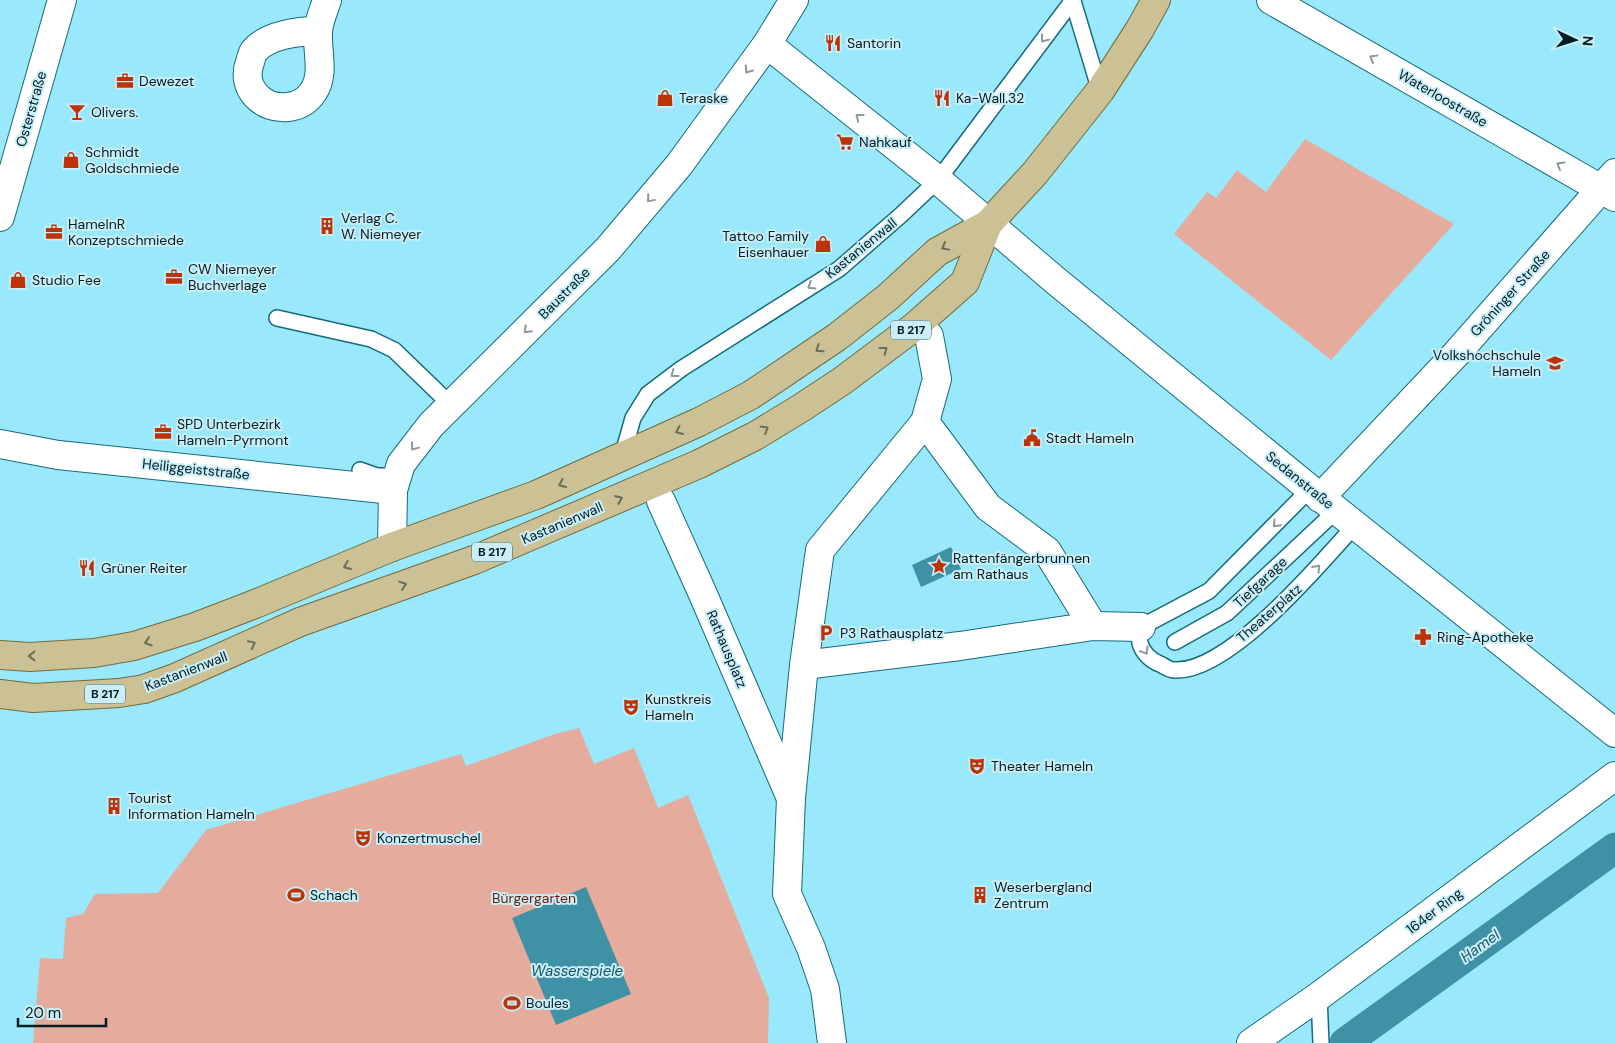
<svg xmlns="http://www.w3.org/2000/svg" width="1615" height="1043" font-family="'DM Sans',sans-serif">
<rect width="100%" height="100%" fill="#9ae8fb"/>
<!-- green -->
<g fill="#e5ab9c">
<polygon points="1305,139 1454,224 1331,360 1174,234 1207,192 1216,198 1237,170 1266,192"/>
<polygon points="579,728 594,764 634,748 658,808 688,795 769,998 768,1043 33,1043 40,958 63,959 66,918 83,914 95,894 158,893 206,830 461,754 466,766 555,734"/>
</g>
<!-- water -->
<g fill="#3f92a5">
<polygon points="951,547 961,569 921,587 912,565"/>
<polygon points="586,887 631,994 556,1025 512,918"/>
</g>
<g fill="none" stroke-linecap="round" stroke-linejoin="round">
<!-- canal -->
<polyline stroke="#3f92a5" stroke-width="31" points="1345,1043 1615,848"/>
<!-- lane casing -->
<g stroke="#146b7c" stroke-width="18">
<g id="lane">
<polyline points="1073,1 1100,91"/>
<polyline points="277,318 371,339 394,350 451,405"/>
<polyline points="622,457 633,418 648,394 681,369 839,269 901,215 938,180 1073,0"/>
<polyline points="360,470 377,476 391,476"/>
<path d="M 1310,489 L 1209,591 L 1141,627 C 1141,632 1139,638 1140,643 C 1142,652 1151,661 1160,664 C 1164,666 1169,670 1174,670 C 1228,674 1321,563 1356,524"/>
<polyline points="1175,642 1227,613 1337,510"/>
<polyline points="1319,996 1321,1043"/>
</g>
</g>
<!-- street casing -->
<g stroke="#146b7c" stroke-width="30">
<g id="street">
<polyline points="1271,0 1615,197"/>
<path d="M 318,31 C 299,31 267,35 254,51 C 252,54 251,59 250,62 C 240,88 263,110 288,107 C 298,106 307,101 313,92 C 325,75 317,52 318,33 C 318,22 324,10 327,0"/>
<polyline points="767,44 938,180 1056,281 1310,489 1615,733"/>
<polyline points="0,217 62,0"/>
<polyline points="929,336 937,379 925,422 988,507 1047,551 1093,626"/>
<polyline points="0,444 58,455 393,490"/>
<polyline points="1320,498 1456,354 1615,173"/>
<polyline points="661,501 702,592 790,796"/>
<polyline points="392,547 393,490 401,464 431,425 608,249 679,165 767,44 794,0"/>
<polyline points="804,665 960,646 1093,626 1141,627"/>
<polyline points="832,1043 825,989 811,948 787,894 791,798 804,665 820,550 925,422"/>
<polyline points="1251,1043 1319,996 1615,776"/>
</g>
</g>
<!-- primary casing -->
<g stroke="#6e6c3e" stroke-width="30">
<g id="primary">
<polyline points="0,655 30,657 94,653 134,646 195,627 255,604 392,547 536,495 699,422 751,395 837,337 888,297 937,252 988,224 1035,173 1100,91 1140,29 1156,0"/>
<polyline points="0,694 33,698 119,693 144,689 175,678 300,622 474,560 699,464 755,436 801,408 842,381 914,327 965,282 988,224"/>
</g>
</g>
<!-- lane -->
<use href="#lane" stroke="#fff" stroke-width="15"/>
<!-- street -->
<use href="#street" stroke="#fff" stroke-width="28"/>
<!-- primary -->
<use href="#primary" stroke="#ccc194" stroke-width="28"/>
</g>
<!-- one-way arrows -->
<defs><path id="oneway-chevron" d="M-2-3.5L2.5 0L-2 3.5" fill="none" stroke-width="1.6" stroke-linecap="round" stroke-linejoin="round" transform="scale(1.25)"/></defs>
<g stroke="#8c999c">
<use href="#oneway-chevron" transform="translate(1044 39) rotate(127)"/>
<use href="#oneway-chevron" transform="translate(1373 58) rotate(-150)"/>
<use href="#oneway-chevron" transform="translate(748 70) rotate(126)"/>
<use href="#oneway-chevron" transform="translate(859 117) rotate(-142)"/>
<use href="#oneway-chevron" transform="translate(1560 165) rotate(-150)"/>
<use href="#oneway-chevron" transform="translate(650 199) rotate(130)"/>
<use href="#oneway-chevron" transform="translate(811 286) rotate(148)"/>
<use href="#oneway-chevron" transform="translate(527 330) rotate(135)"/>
<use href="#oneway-chevron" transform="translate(674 374) rotate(143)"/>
<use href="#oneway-chevron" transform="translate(414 447) rotate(127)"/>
<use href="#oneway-chevron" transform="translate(1276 524) rotate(134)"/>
<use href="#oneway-chevron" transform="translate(1317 568) rotate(-48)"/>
<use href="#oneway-chevron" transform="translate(1145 651) rotate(59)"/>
</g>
<g stroke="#666f5c">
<use href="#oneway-chevron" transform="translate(945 247) rotate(151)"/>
<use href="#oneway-chevron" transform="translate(819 349) rotate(145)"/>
<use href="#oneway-chevron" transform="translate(884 350) rotate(-37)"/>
<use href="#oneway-chevron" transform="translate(765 429) rotate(-31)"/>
<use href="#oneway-chevron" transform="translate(679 431) rotate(156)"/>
<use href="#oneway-chevron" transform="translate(562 484) rotate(156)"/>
<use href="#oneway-chevron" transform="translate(619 499) rotate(-23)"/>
<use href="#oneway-chevron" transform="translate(347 566) rotate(157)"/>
<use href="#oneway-chevron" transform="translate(403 585) rotate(-19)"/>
<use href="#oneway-chevron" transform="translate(148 642) rotate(162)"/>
<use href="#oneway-chevron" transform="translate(252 644) rotate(-26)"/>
<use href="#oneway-chevron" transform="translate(32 656) rotate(179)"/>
</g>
<!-- icons -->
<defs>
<g id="restaurant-bare" transform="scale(1.35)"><path d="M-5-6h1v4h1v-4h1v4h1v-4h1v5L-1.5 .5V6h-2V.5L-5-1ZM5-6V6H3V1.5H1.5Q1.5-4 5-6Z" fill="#bd3308" stroke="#c9eef8" stroke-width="2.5" paint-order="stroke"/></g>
<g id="office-bare" transform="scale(1.35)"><path d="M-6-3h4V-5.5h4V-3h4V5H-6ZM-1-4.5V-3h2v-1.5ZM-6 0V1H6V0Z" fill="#bd3308" stroke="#c9eef8" stroke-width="2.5" paint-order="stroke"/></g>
<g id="shop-bare" transform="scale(1.35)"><path d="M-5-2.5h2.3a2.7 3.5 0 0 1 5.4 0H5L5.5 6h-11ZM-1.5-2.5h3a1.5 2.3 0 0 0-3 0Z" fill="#bd3308" stroke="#c9eef8" stroke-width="2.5" paint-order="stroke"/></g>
<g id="bar-bare" transform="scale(1.35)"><path d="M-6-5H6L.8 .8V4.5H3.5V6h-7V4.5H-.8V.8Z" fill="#bd3308" stroke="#c9eef8" stroke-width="2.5" paint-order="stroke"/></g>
<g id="supermarket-bare" transform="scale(1.35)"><path d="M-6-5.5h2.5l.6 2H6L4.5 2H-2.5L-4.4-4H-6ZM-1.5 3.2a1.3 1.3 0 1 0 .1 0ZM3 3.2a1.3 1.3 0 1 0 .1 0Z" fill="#bd3308" stroke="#c9eef8" stroke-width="2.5" paint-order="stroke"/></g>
<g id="building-bare" transform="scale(1.35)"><path d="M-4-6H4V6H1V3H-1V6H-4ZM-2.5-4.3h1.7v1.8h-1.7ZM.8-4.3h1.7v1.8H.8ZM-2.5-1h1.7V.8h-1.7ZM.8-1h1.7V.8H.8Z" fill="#bd3308" stroke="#c9eef8" stroke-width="2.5" paint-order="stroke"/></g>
<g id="university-bare" transform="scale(1.35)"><path d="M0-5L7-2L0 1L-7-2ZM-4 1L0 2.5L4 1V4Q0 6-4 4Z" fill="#bd3308" stroke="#c9eef8" stroke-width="2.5" paint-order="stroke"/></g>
<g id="civic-bare" transform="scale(1.35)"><path d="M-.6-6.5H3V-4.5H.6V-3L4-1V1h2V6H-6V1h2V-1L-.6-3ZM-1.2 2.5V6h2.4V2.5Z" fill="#bd3308" stroke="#c9eef8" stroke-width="2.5" paint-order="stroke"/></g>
<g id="sight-bare" transform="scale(1.35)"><path d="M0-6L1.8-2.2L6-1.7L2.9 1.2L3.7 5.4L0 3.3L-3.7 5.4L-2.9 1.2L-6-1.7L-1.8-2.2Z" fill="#bd3308" stroke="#c9eef8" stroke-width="2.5" paint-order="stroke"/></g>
<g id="parking-bare" transform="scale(1.35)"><path d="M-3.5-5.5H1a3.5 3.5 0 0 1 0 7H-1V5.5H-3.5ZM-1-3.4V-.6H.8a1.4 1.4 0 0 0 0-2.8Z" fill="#bd3308" stroke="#c9eef8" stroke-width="2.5" paint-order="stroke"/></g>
<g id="pharmacy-bare" transform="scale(1.35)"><path d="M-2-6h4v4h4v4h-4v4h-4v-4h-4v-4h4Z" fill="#bd3308" stroke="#c9eef8" stroke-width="2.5" paint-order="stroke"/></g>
<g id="theatre-bare" transform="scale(1.35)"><path d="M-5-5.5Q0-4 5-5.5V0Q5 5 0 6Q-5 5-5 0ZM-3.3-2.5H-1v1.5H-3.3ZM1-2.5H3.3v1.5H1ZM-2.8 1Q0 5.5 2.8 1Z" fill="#bd3308" stroke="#c9eef8" stroke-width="2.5" paint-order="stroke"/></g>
<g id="stadium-bare" transform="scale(1.35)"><path d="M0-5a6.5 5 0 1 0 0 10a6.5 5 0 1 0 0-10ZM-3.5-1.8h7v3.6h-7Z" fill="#bd3308" stroke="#c9eef8" stroke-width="2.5" paint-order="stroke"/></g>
</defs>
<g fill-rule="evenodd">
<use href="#restaurant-bare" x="833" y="43"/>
<use href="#office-bare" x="125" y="81"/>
<use href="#shop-bare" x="665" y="98"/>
<use href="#restaurant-bare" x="942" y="98"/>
<use href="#bar-bare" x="77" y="112"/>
<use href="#supermarket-bare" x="845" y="142"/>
<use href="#shop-bare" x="71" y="160"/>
<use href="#building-bare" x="327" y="226"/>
<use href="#office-bare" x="54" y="232"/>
<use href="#shop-bare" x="823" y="244"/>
<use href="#office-bare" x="174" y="277"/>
<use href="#shop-bare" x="18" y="280"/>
<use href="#university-bare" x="1555" y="363"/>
<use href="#office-bare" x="163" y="432"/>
<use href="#civic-bare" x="1032" y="438"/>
<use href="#sight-bare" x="939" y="566"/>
<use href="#restaurant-bare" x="87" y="568"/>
<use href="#parking-bare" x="826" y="633"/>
<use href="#pharmacy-bare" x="1423" y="637"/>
<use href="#theatre-bare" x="631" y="707"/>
<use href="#theatre-bare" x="977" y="766"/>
<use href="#building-bare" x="114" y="806"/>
<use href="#theatre-bare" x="363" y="838"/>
<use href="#stadium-bare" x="296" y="895"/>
<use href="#building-bare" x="980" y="895"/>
<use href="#stadium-bare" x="512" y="1003"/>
</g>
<g text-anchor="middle" stroke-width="4" stroke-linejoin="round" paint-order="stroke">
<!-- shield labels -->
<g fill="#c9eef8" stroke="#3c5c64" stroke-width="1">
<rect x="891" y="320.5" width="40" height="19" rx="4"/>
<rect x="472" y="542.5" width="40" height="19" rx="4"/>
<rect x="85" y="684.5" width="40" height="19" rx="4"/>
</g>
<g font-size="12" font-weight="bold" fill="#001d24">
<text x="911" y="334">B 217</text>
<text x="492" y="556">B 217</text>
<text x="105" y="698">B 217</text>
</g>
<!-- poi labels -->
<g font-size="14" fill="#001d24" stroke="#c9eef8" text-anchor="start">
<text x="847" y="48">Santorin</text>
<text x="139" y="86">Dewezet</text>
<text x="679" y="103">Teraske</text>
<text x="956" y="103">Ka-Wall.32</text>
<text x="91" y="117">Olivers.</text>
<text x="859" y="147">Nahkauf</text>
<text x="85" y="157">Schmidt<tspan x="85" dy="16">Goldschmiede</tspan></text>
<text x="341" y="223">Verlag C.<tspan x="341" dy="16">W. Niemeyer</tspan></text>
<text x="68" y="229">HamelnR<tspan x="68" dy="16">Konzeptschmiede</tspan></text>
<text x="809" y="241" text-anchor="end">Tattoo Family<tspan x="809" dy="16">Eisenhauer</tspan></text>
<text x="188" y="274">CW Niemeyer<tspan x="188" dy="16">Buchverlage</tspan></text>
<text x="32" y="285">Studio Fee</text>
<text x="1541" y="360" text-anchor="end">Volkshochschule<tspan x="1541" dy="16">Hameln</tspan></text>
<text x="177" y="429">SPD Unterbezirk<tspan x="177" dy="16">Hameln-Pyrmont</tspan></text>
<text x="1046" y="443">Stadt Hameln</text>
<text x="953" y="563">Rattenfängerbrunnen<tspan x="953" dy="16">am Rathaus</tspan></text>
<text x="101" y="573">Grüner Reiter</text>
<text x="840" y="638">P3 Rathausplatz</text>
<text x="1437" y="642">Ring-Apotheke</text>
<text x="645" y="704">Kunstkreis<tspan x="645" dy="16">Hameln</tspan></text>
<text x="991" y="771">Theater Hameln</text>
<text x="128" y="803">Tourist<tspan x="128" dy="16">Information Hameln</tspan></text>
<text x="377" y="843">Konzertmuschel</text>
<text x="994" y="892">Weserbergland<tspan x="994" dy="16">Zentrum</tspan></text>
<text x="310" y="900">Schach</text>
<text x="526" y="1008">Boules</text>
</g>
<!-- street labels -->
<g font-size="14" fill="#001d24" stroke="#c9eef8">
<text transform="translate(1443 98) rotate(30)" y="5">Waterloostraße</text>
<text transform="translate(31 109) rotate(-74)" y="5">Osterstraße</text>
<text transform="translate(861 248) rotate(-39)" y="5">Kastanienwall</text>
<text transform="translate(564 293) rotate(-45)" y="5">Baustraße</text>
<text transform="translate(1510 293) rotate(-48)" y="5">Gröninger Straße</text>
<text transform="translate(196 469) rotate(6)" y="5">Heiliggeiststraße</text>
<text transform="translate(1300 480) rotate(39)" y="5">Sedanstraße</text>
<text transform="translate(562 523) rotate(-23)" y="5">Kastanienwall</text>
<text transform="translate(1260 582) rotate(-43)" y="5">Tiefgarage</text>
<text transform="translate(1269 613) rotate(-41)" y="5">Theaterplatz</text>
<text transform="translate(727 649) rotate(67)" y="5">Rathausplatz</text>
<text transform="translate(186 671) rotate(-21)" y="5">Kastanienwall</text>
<text transform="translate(1434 911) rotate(-37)" y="5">164er Ring</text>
</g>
<!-- park labels -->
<g font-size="14" fill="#6a1c06" stroke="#c9eef8">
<text x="534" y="903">Bürgergarten</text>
</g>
<!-- water labels -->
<g font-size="15" font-style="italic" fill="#115765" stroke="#c9eef8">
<text transform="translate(1480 946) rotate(-36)" y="5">Hamel</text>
<text x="577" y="976">Wasserspiele</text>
</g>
</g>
<!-- north arrow -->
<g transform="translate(1575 40) rotate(94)" stroke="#c9eef8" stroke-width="4" paint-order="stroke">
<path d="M0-4L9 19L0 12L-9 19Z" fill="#001d24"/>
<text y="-8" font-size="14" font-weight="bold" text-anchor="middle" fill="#001d24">N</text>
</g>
<!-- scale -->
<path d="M18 1018v8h88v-8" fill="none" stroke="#001d24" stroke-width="2.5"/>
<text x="25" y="1018" font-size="15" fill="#001d24" stroke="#c9eef8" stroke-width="4" paint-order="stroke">20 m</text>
</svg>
